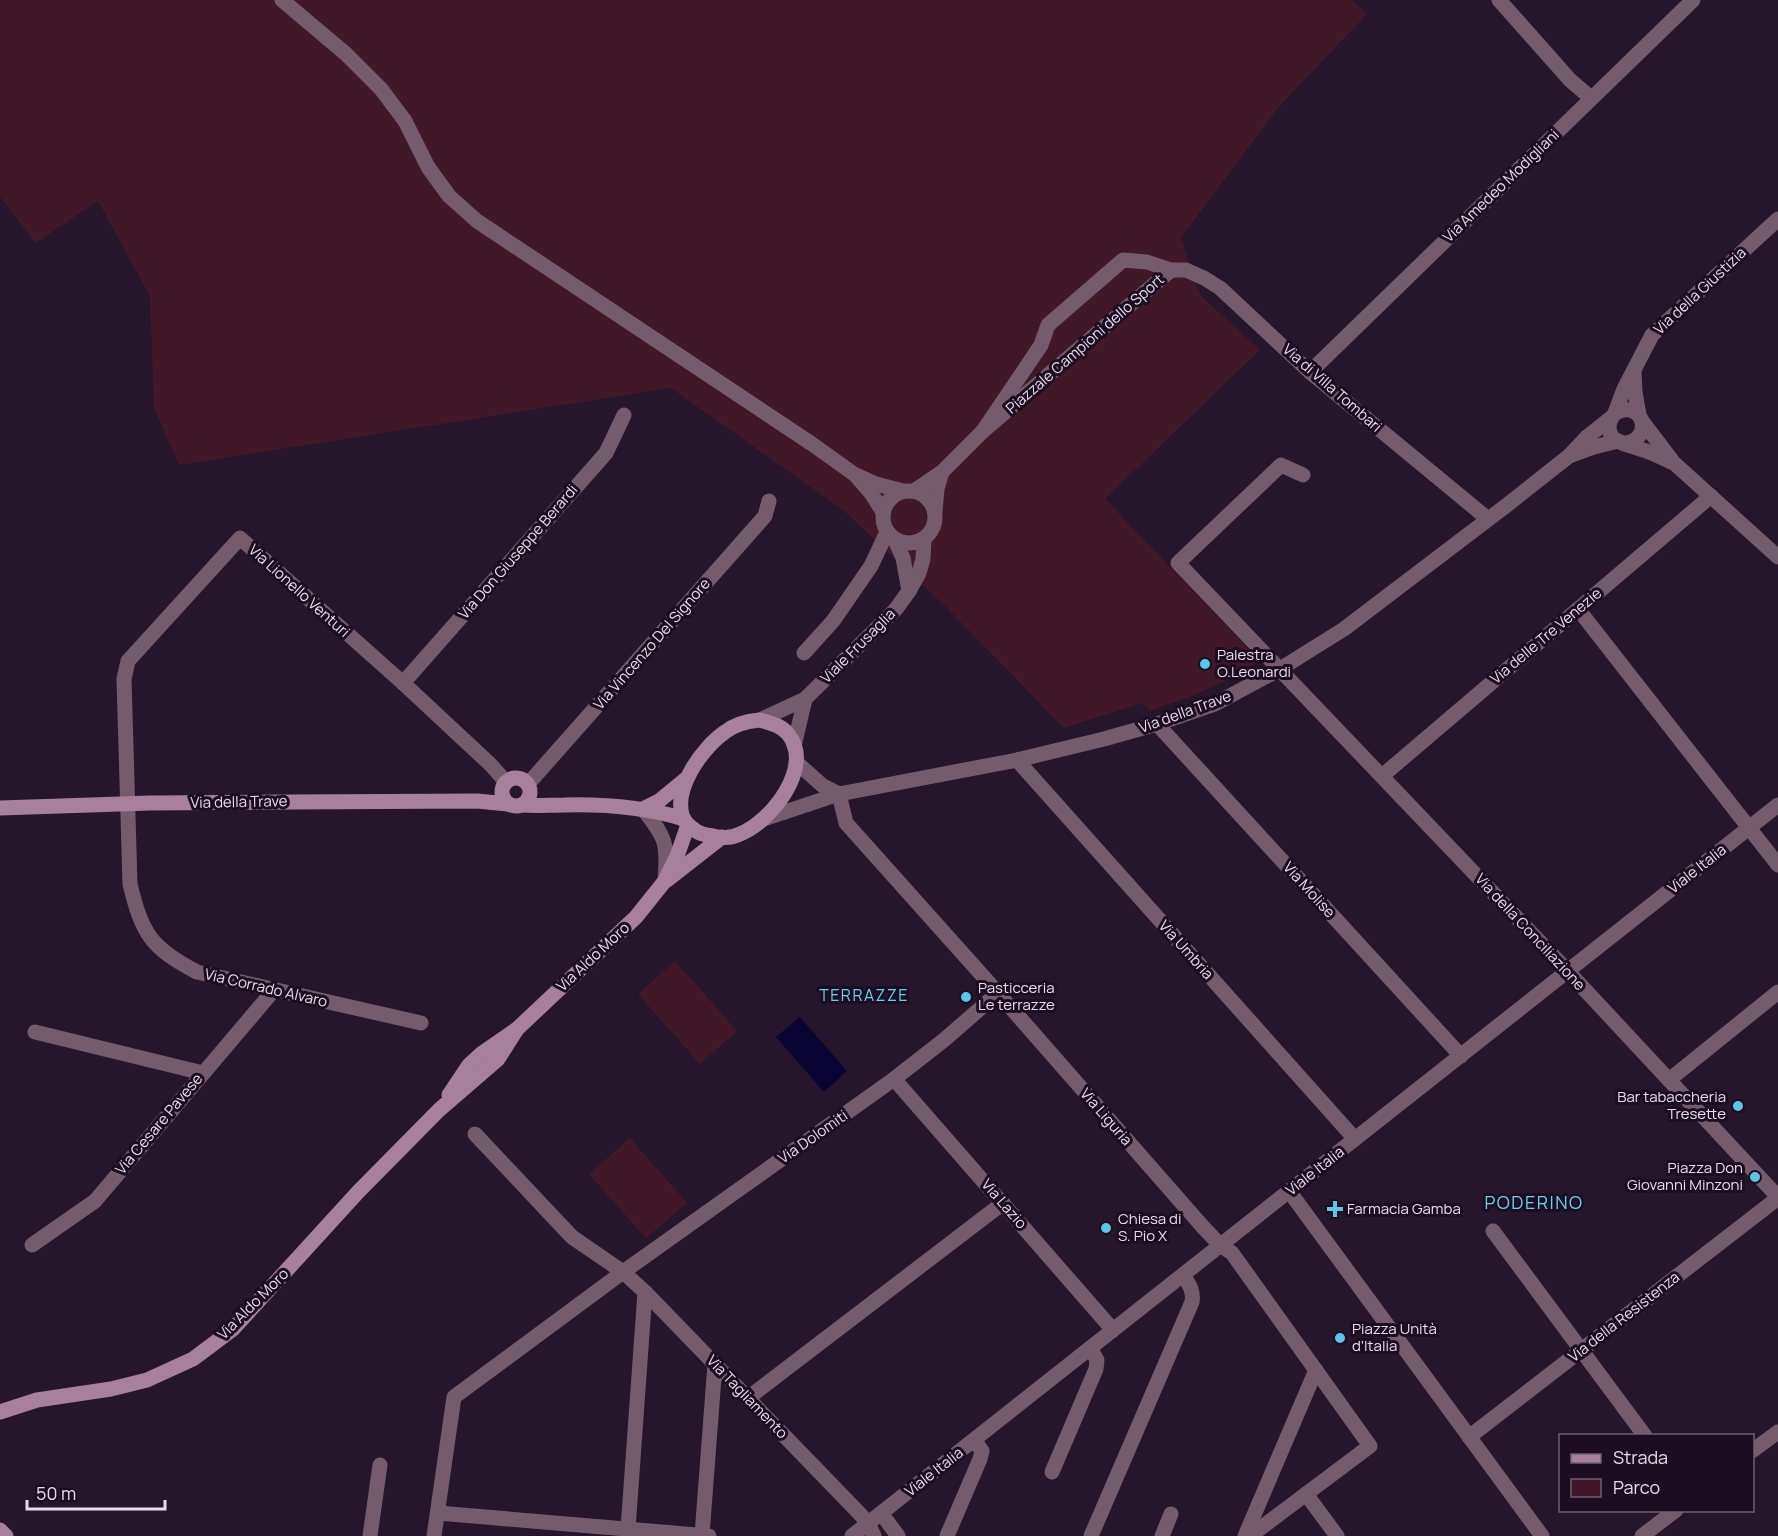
<svg xmlns="http://www.w3.org/2000/svg" width="1778" height="1536" font-family="Manrope,sans-serif">
<rect width="100%" height="100%" fill="#26162b"/>
<!-- green -->
<g fill="#401828">
<polygon points="0,0 1352,0 1367,14 1277,109 1181,238 1200,295 1260,350 1105,499 1257,658 1251,669 1192,696 1150,711 1142,703 1064,728 943,604 843,510 671,388 179,465 154,408 150,296 98,201 36,243 0,197"/>
<polygon points="675,961 737,1031 700,1064 638,994"/>
<polygon points="630,1138 687,1203 646,1238 589,1174"/>
</g>
<!-- water -->
<polygon fill="#090434" points="800,1017 847,1071 824,1092 776,1037"/>
<g fill="none" stroke-linecap="round" stroke-linejoin="round">
<!-- minor -->
<g stroke="#745c6d" stroke-width="15">
<polyline points="282,0 346,54 381,89 405,121 428,167 449,196 477,221 812,444 854,474 876,484 903,491"/>
<polyline points="1499,0 1570,80 1591,98"/>
<polyline points="1310,372 1693,0"/>
<polyline points="983,431 1041,345 1048,325 1123,260 1147,262 1171,270 1186,270 1204,278 1220,288 1310,372 1488,519"/>
<polyline points="1303,475 1281,465 1178,563 1560,963 1778,1197"/>
<polyline points="858,478 871,493 883,512"/>
<polyline points="914,491 942,472 983,431 1171,270"/>
<polyline points="935,511 937,489 942,472"/>
<polyline points="1578,609 1778,865"/>
<polyline points="804,653 833,621 871,566 887,532"/>
<polyline points="403,683 606,453 624,415"/>
<polyline points="1157,724 1461,1056"/>
<polyline points="1017,760 1355,1139"/>
<polyline points="1382,776 1711,496"/>
<polyline points="528,784 765,516 769,501"/>
<polyline points="839,794 846,823 998,993 1203,1227 1220,1245 1232,1253 1370,1446 1250,1536"/>
<path d="M 421,1023 L 197,972 C 151,948 142,934 130,884 L 124,679 L 128,661 L 240,538 L 403,683 L 491,765 L 506,782"/>
<polyline points="35,1032 203,1073"/>
<polyline points="894,1079 1113,1330"/>
<polyline points="1669,1080 1778,992"/>
<polyline points="475,1134 572,1237 623,1272 645,1292 860,1514 868,1523 874,1536"/>
<polyline points="1289,1191 1542,1536"/>
<polyline points="1493,1231 1645,1436"/>
<polyline points="32,1245 95,1201 274,990"/>
<polyline points="748,1398 1003,1203"/>
<polyline points="1469,1437 1778,1198"/>
<polyline points="1752,1451 1778,1432"/>
<polyline points="1052,1472 1096,1369 1097,1360 1090,1348"/>
<polyline points="1306,1494 1337,1536"/>
<polyline points="438,1513 709,1536"/>
<polyline points="881,1513 898,1536"/>
<polyline points="628,1529 645,1292"/>
<polyline points="702,1535 715,1364"/>
<polyline points="370,1536 380,1465"/>
<polyline points="434,1536 454,1397 623,1272 894,1079 944,1040 998,993"/>
<polyline points="852,1536 1778,805"/>
<polyline points="947,1536 980,1459 982,1451 974,1440"/>
<path d="M 1091,1536 L 1192,1302 C 1194,1291 1189,1284 1183,1275"/>
<polyline points="1162,1536 1171,1514"/>
<polyline points="1245,1536 1316,1370"/>
<polyline points="1642,1536 1676,1510"/>
</g>
<!-- tertiary -->
<g stroke="#745c6d" stroke-width="15">
<polyline points="1634,371 1635,392 1639,415"/>
<polyline points="1615,413 1624,389 1652,335 1778,219"/>
<polyline points="1642,421 1674,463 1778,557"/>
<path d="M 1624,443 C 1651,441 1646,407 1624,410 C 1608,412 1603,434 1618,441 C 1624,445 1633,446 1640,449 C 1651,452 1661,457 1671,462"/>
<polyline points="1572,455 1594,447 1618,441"/>
<circle cx="909" cy="517" r="26"/>
<polyline points="895,540 903,558 909,591"/>
<polyline points="760,720 805,699 896,609 909,591 919,573 923,559 924,539"/>
<polyline points="794,746 805,699"/>
<polyline points="796,762 823,786 839,794"/>
<path d="M 643,809 C 666,838 668,843 665,880"/>
<polyline points="764,819 839,794 1017,760 1104,739 1157,724 1215,704 1280,669 1344,629 1507,505 1569,456 1587,437 1611,418"/>
</g>
<!-- secondary -->
<g stroke="#a7809b" stroke-width="15">
<path d="M 760,720 C 770,723 781,725 788,734 C 815,766 771,822 740,834 C 732,838 722,838 713,836 C 707,835 702,835 696,831 C 691,827 686,824 683,818 C 672,789 703,747 725,732 C 735,724 748,721 760,720 Z"/>
<circle cx="516" cy="792" r="14"/>
<path d="M 522,805 C 536,806 549,805 564,805 C 604,804 645,807 684,819"/>
<polyline points="0,808 150,803 292,802 477,801 508,804"/>
<polyline points="643,809 659,801 687,778"/>
<polyline points="667,880 722,837"/>
<polyline points="449,1095 469,1065 481,1054 517,1029 636,917 664,882 677,856 688,825"/>
<polyline points="0,1412 37,1400 111,1389 147,1380 193,1359 233,1329 358,1192 439,1110 498,1059 517,1029"/>
<polyline points="0,1530 6,1536"/>
</g>
</g>
<!-- markers -->
<g fill="#59c8e5" stroke="#1c0d21" stroke-width="2">
<circle cx="1205" cy="664" r="6"/>
<circle cx="966" cy="997" r="6"/>
<circle cx="1738" cy="1106" r="6"/>
<circle cx="1755" cy="1177" r="6"/>
<path d="M1332 1200h6v6h6v6h-6v6h-6v-6h-6v-6h6z"/>
<circle cx="1106" cy="1228" r="6"/>
<circle cx="1340" cy="1338" r="6"/>
</g>
<g text-anchor="middle" stroke-width="6" stroke-linejoin="round" paint-order="stroke">
<!-- street labels -->
<g font-size="15" fill="#e7ddeb" stroke="#1c0d21">
<text transform="translate(1501 186) rotate(-44)" y="5">Via Amedeo Modigliani</text>
<text transform="translate(1700 291) rotate(-43)" y="5">Via della Giustizia</text>
<text transform="translate(1085 344) rotate(-41)" y="5">Piazzale Campioni dello Sport</text>
<text transform="translate(1332 388) rotate(41)" y="5">Via di Villa Tombari</text>
<text transform="translate(518 552) rotate(-49)" y="5">Via Don Giuseppe Berardi</text>
<text transform="translate(299 591) rotate(42)" y="5">Via Lionello Venturi</text>
<text transform="translate(1546 636) rotate(-40)" y="5">Via delle Tre Venezie</text>
<text transform="translate(652 644) rotate(-49)" y="5">Via Vincenzo Del Signore</text>
<text transform="translate(858 646) rotate(-45)" y="5">Viale Frusaglia</text>
<text transform="translate(1185 712) rotate(-20)" y="5">Via della Trave</text>
<text transform="translate(239 802) rotate(-1)" y="5">Via della Trave</text>
<text transform="translate(1697 869) rotate(-38)" y="5">Viale Italia</text>
<text transform="translate(1309 890) rotate(48)" y="5">Via Molise</text>
<text transform="translate(1530 932) rotate(47)" y="5">Via della Conciliazione</text>
<text transform="translate(1186 950) rotate(48)" y="5">Via Umbria</text>
<text transform="translate(593 957) rotate(-43)" y="5">Via Aldo Moro</text>
<text transform="translate(266 988) rotate(13)" y="5">Via Corrado Alvaro</text>
<text transform="translate(1106 1117) rotate(49)" y="5">Via Liguria</text>
<text transform="translate(159 1124) rotate(-50)" y="5">Via Cesare Pavese</text>
<text transform="translate(813 1137) rotate(-35)" y="5">Via Dolomiti</text>
<text transform="translate(1315 1171) rotate(-38)" y="5">Viale Italia</text>
<text transform="translate(1004 1204) rotate(49)" y="5">Via Lazio</text>
<text transform="translate(253 1304) rotate(-45)" y="5">Via Aldo Moro</text>
<text transform="translate(1624 1317) rotate(-38)" y="5">Via della Resistenza</text>
<text transform="translate(747 1397) rotate(46)" y="5">Via Tagliamento</text>
<text transform="translate(934 1472) rotate(-38)" y="5">Viale Italia</text>
</g>
<!-- poi labels -->
<g font-size="15" fill="#e7ddeb" stroke="#1c0d21" text-anchor="start">
<text x="1217" y="660">Palestra<tspan x="1217" dy="17">O.Leonardi</tspan></text>
<text x="978" y="993">Pasticceria<tspan x="978" dy="17">Le terrazze</tspan></text>
<text x="1726" y="1102" text-anchor="end">Bar tabaccheria<tspan x="1726" dy="17">Tresette</tspan></text>
<text x="1743" y="1173" text-anchor="end">Piazza Don<tspan x="1743" dy="17">Giovanni Minzoni</tspan></text>
<text x="1347" y="1214">Farmacia Gamba</text>
<text x="1118" y="1224">Chiesa di<tspan x="1118" dy="17">S. Pio X</tspan></text>
<text x="1352" y="1334">Piazza Unità<tspan x="1352" dy="17">d'Italia</tspan></text>
</g>
<!-- neighbourhood labels -->
<g font-size="16" letter-spacing="1.5" fill="#6dd0eb" stroke="#1c0d21">
<text x="864" y="1001">TERRAZZE</text>
</g>
<!-- quarter labels -->
<g font-size="18" letter-spacing="1.5" fill="#6dd0eb" stroke="#1c0d21">
<text x="1534" y="1209">PODERINO</text>
</g>
</g>
<!-- legend -->
<rect x="1559" y="1434" width="195" height="78" fill="#1c0d21" stroke="#6d6072" stroke-width="1.5"/>
<rect x="1571" y="1454" width="30" height="9" fill="#a7809b" stroke="#6d6072" stroke-width="1.5"/>
<text x="1613" y="1464" font-size="18" fill="#e7ddeb">Strada</text>
<rect x="1571" y="1479" width="30" height="18" fill="#401828" stroke="#6d6072" stroke-width="1.5"/>
<text x="1613" y="1494" font-size="18" fill="#e7ddeb">Parco</text>
<!-- scale -->
<path d="M27 1500v9h138v-9" fill="none" stroke="#e7ddeb" stroke-width="3"/>
<text x="36" y="1500" font-size="18" fill="#e7ddeb" stroke="#1c0d21" stroke-width="4.5" paint-order="stroke">50 m</text>
</svg>
